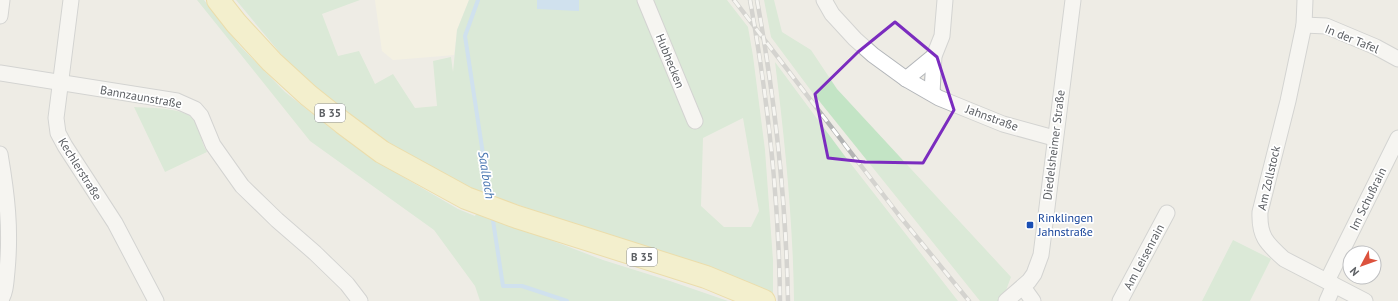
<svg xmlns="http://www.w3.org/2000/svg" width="1398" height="301" font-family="'PT Sans',sans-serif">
<rect width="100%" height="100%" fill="#eeece5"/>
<!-- commercial -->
<polygon fill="#fbf6dd" points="375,0 469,0 457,30 454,55 393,60 382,51"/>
<!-- green -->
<g fill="#c3e4c5" fill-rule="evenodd">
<polygon points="197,0 204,0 240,46 285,92 337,133 386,167 458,209 475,216 477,212 603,260 670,281 728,301 480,301 475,286 434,230 310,141"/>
<path d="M 236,0 L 360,0 L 322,14 L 338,56 L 359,51 L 375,84 L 393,74 L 415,108 L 437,106 L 433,61 L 451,57 L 453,72 L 457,30 L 469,0 L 727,0 L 748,27 L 753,56 L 765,150 L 773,260 L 773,297 L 618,243 L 519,205 L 484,195 L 396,152 L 300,77 ZM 743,118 L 759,211 L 751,227 L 724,227 L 701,206 L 703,138 Z"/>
<polygon points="764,0 774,0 782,32 811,50 837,89 1011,277 1005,293 1011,301 980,301 812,92 771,37"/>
<path d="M 775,62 L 844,155 L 958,301 L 794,301 C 793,221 785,142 775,62 Z"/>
<path d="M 134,107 C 149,108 185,107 194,120 C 200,130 201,142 207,152 L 165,172 Z"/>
<polygon points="1233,240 1271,259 1250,301 1202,301"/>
</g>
<!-- water -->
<polygon fill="#aad2f8" points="537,0 579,0 579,11 537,9"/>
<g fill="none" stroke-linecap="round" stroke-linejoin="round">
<!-- stream -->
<g stroke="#aad2f8" stroke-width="4">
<polyline points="478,0 465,36 490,200"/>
<polyline points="492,214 503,286 522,286 567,301"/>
</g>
<!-- street casing -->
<g stroke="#b2b5b9" stroke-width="17">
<g id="street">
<polyline points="71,0 56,118 58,133 65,146 115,223 156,301"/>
<polyline points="645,0 695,121"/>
<polyline points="824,0 832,14 855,39 873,55 906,79 939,98 1003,124 1054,138"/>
<path d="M 1305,0 L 1304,25 L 1288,101 L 1260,212 C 1259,236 1266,243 1284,259 L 1365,301"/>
<polyline points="0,16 2,0"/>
<polyline points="1304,25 1326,26 1376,47 1398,59"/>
<polyline points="0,73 177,101 195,109 201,116 213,145 242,186 277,220 315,253 347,284 360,301"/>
<polyline points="906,79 934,56"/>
<polyline points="932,93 934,56 942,36 945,0"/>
<path d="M 0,154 C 7,195 11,229 7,271 C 6,280 6,293 0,301"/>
<polyline points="1327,281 1398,138"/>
<polyline points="1023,287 1033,301"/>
<polyline points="1006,301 1029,281 1034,274 1041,255 1073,0"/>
<polyline points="1120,301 1167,213"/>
<polyline points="1327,301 1334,285"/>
</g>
</g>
<!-- primary casing -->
<g stroke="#e7ca65" stroke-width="24">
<polyline id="primary" points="218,0 236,23 272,62 308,95 343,123 382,152 466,198 517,217 706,277 764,301"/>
</g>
<!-- street -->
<use href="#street" stroke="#fff" stroke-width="15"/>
<!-- primary -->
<use href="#primary" stroke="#f9f1af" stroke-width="22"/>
<!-- rail casing -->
<g stroke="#b3b4b4" stroke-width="4.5">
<g id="rail">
<polyline points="734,0 898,214 969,301"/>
<path d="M 750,0 C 768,99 779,200 780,301"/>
<path d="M 757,0 C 775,99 786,200 788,301"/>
</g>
</g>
<!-- rail -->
<use href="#rail" stroke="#fff" stroke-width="3" stroke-dasharray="9" stroke-linecap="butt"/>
</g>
<!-- marked area -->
<path d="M0 0H1398V301H0ZM 895,22 L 937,57 L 954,110 L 923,163 L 865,162 L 828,158 L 815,94 L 858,52 Z" fill="#eeece5" fill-opacity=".55" fill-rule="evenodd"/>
<path fill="none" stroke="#7b2cbf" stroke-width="3" stroke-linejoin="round" d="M 895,22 L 937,57 L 954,110 L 923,163 L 865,162 L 828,158 L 815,94 L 858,52 Z"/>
<!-- markers -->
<rect fill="#1a4fb4" stroke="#fff" stroke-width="1.5" x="1026" y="221" width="8" height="8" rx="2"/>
<g text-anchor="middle" stroke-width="3.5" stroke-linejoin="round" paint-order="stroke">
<!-- shield labels -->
<g fill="#fff" stroke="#8e9092" stroke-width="1">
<rect x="315" y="104" width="30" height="18" rx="3"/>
<rect x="627" y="248" width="30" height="18" rx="3"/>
</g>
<g font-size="11" font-weight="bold" fill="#5d6064">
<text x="330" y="117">B 35</text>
<text x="642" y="261">B 35</text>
</g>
<!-- street labels -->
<g font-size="12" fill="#5d6064" stroke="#fff">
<text transform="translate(1352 39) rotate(22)" y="4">In der Tafel</text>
<text transform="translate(670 61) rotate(68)" y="4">Hubhecken</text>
<text transform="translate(141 97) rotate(10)" y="4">Bannzaunstraße</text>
<text transform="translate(992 118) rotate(20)" y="4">Jahnstraße</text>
<text transform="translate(1054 145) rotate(-83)" y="4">Diedelsheimer Straße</text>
<text transform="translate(80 169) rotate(58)" y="4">Kechlerstraße</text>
<text transform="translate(1269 178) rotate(-77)" y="4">Am Zollstock</text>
<text transform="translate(1368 199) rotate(-64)" y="4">Im Schußrain</text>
<text transform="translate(1144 257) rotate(-62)" y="4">Am Leisenrain</text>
</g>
<!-- transit labels -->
<g font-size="12" fill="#164399" stroke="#fff" text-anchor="start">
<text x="1038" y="222">Rinklingen<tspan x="1038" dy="14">Jahnstraße</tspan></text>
</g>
<!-- water labels -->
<g font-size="13" font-style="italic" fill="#4b78b2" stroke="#fff">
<text transform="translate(487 175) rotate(81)" y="5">Saalbach</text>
</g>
</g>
<!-- north arrow -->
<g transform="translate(1362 265) rotate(229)"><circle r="19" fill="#ffffff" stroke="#bebfc1"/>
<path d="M0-3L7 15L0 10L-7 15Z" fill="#dc523d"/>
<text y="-6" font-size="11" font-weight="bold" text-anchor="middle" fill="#5d6064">N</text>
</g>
</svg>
